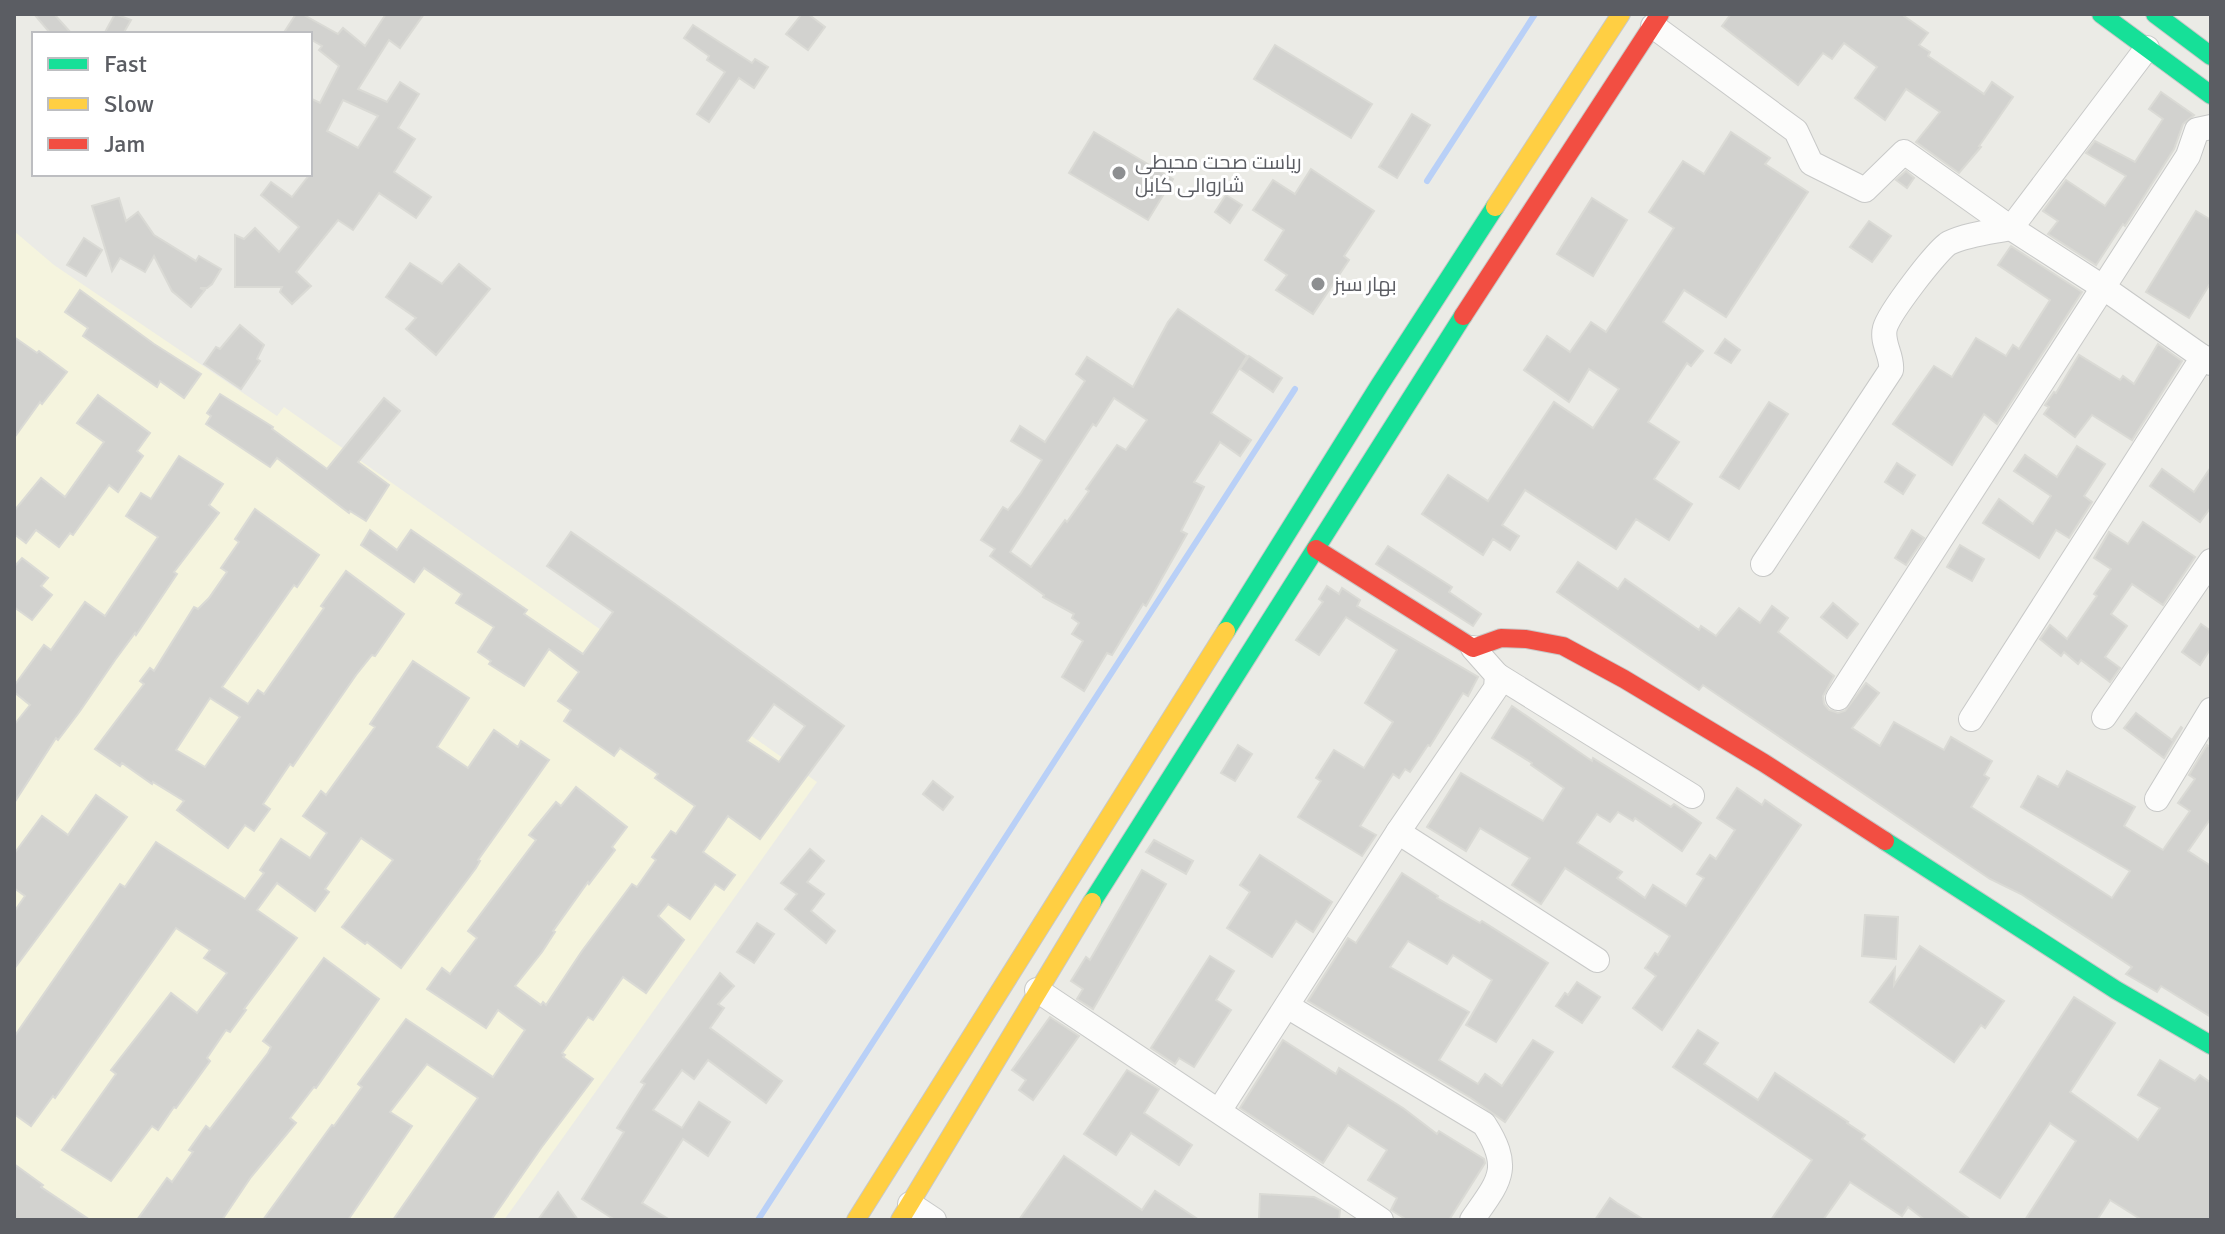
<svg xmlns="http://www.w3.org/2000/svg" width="2225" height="1234" font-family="Signika,Cairo,sans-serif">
<rect width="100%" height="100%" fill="#ebebe6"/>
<!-- commercial -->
<polygon fill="#f5f4de" points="14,231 54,265 277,416 284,407 817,782 504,1220 14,1220"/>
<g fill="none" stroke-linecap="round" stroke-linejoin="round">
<!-- stream -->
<g stroke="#b9d0f7" stroke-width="6">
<polyline points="1427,181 1535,14"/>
<polyline points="758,1220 1295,389"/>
</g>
</g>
<!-- building -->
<g fill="#d2d2cf" stroke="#dadad5" stroke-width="2" fill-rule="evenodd">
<polygon points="34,14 54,14 72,34 51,34"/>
<polygon points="115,14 131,20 123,34 104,34"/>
<path d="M 296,14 L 302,14 L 338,34 L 343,28 L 365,46 L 386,14 L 424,14 L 400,48 L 389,40 L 358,89 L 387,102 L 400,82 L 419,94 L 398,128 L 415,139 L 394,172 L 431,197 L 416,218 L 379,193 L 353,230 L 338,220 L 296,272 L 311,286 L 292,304 L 280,292 L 282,287 L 235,287 L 235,235 L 244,239 L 255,228 L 279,252 L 299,227 L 261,195 L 271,182 L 292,197 L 310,174 L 310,98 L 320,103 L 339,66 L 319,50 L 322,46 L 310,39 L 310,34 L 283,34 ZM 343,100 L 378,116 L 358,148 L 327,131 Z"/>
<polygon points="802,14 808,14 825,27 808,50 786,34"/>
<polygon points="1731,14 1901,14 1928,33 1919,45 1930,52 1928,56 1984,94 1992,82 2013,97 1979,146 1981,147 1959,173 1916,142 1940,112 1906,89 1885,120 1855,98 1877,67 1844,43 1832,59 1823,53 1798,85 1722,26"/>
<polygon points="693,25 752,63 755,59 768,67 754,88 739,78 709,122 697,114 725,72 707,60 709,56 684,38"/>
<polygon points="1275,45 1372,104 1351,138 1254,79"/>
<polygon points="2161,92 2194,115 2183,124 2174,149 2125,226 2123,224 2096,265 2048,234 2058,221 2043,211 2066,180 2105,206 2126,176 2086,153 2095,141 2135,162 2163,119 2149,109"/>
<polygon points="1412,114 1430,125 1397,178 1379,167"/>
<polygon points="1094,132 1173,179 1148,220 1069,173"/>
<polygon points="1731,132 1770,158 1765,164 1808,192 1726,317 1684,290 1663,322 1703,351 1691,366 1687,363 1648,422 1679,442 1654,479 1692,504 1669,540 1636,519 1616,549 1525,490 1502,525 1519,536 1510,550 1493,539 1483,555 1422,514 1448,475 1488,501 1554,402 1593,428 1619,389 1589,369 1569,402 1524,370 1547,336 1570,352 1591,322 1606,332 1674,228 1649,212 1683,161 1704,174"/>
<polygon points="1311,169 1374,211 1344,256 1349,260 1313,314 1276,290 1287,275 1265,260 1284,230 1253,210 1273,180 1295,194"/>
<polygon points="1906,171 1914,178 1907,188 1896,180"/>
<polygon points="1226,195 1242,205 1230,223 1215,212"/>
<polygon points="119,198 126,221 138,212 154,235 196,261 199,256 221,269 212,284 207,288 200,288 205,290 191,307 172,291 154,256 145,272 120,258 112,271 92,206"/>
<polygon points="1592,198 1627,220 1593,276 1557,254"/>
<polygon points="2196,211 2211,220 2211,282 2189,318 2146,292"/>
<polygon points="1869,221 1891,236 1872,262 1850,247"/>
<polygon points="84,238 102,250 86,276 67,265"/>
<polygon points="2011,246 2082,292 1997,424 1984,414 1952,465 1893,424 1934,366 1952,377 1976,338 2006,356 2013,345 2019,349 2050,300 1998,265"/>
<polygon points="410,263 442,284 459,264 490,289 436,355 406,329 416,318 386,297"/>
<polygon points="80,290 154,344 201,374 184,398 160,381 157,387 83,336 88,328 65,312"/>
<path d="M 1178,309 L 1247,356 L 1211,413 L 1251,440 L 1240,456 L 1220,442 L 1194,482 L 1204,487 L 1181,531 L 1187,534 L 1146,606 L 1143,604 L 1112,655 L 1107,653 L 1084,691 L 1062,677 L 1083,641 L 1072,634 L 1079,623 L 1072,618 L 1074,614 L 1043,597 L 1044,595 L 990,556 L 995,549 L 981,540 L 1003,507 L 1008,510 L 1021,493 L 1042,460 L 1011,441 L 1020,426 L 1045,442 L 1085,381 L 1076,374 L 1087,357 L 1133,387 L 1168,322 ZM 1114,398 L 1147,420 L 1126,450 L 1117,445 L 1086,489 L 1089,491 L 1067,522 L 1065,520 L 1031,567 L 1010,552 L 1093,424 L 1096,426 Z"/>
<polygon points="240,325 264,345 257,359 260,361 241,389 204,364 216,347 220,349"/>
<polygon points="14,337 37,353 39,351 67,372 42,404 40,402 14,438"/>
<polygon points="1725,339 1740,350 1731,363 1715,353"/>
<polygon points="2158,344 2182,361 2132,440 2092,415 2075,437 2044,414 2049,407 2045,405 2054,392 2056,393 2079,355 2120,380 2123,376 2134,384"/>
<polygon points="1249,356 1282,378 1273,392 1240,369"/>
<polygon points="220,394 273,427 272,429 327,469 384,398 400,411 358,462 389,485 366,521 350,511 349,513 277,458 270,467 206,424 211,416 207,413"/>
<polygon points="98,395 150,433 137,451 143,456 118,492 109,485 73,535 70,533 59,547 36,530 26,543 14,534 14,511 41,478 65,497 104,442 77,423"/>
<polygon points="1769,402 1788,414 1739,489 1720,477"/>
<polygon points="2077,446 2105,464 2084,496 2092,502 2069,538 2056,530 2039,558 1983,523 1999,499 2033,524 2051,496 2014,471 2025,455 2057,477"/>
<polygon points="179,456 223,484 209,505 219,513 174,572 177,574 136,635 135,633 115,660 80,711 58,740 56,738 14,803 14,725 30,705 14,692 14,686 44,645 51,650 85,602 105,616 158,537 126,516 141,493 151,499"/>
<polygon points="1897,463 1915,475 1903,494 1885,482"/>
<polygon points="2211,467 2211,507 2200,522 2150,486 2162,469 2194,492"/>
<path d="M 255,509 L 319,555 L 297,587 L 294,585 L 222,687 L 248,704 L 258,690 L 264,694 L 324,608 L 321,606 L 346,571 L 404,614 L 375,656 L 372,655 L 356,675 L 293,766 L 290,764 L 263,804 L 270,809 L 254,831 L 245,825 L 228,848 L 177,810 L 184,801 L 153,782 L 152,784 L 122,763 L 120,766 L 95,749 L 144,684 L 140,681 L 150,668 L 154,671 L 194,607 L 198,609 L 209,598 L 227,572 L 221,568 L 239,542 L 235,539 ZM 210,698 L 240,717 L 205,767 L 176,750 Z"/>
<polygon points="2143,522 2195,557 2163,605 2132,584 2111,614 2127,626 2105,657 2120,668 2110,682 2081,660 2078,664 2064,652 2061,656 2040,639 2050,625 2067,639 2097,596 2094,594 2111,569 2094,558 2109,532 2128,544"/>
<path d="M 370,530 L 397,550 L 411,530 L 527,610 L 524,614 L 583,654 L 613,612 L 547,566 L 571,532 L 668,599 L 844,726 L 760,839 L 728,816 L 703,852 L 735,875 L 724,890 L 715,884 L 690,919 L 668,904 L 658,916 L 684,940 L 646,993 L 623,977 L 593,1020 L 588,1017 L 562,1053 L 565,1055 L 563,1057 L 593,1079 L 541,1148 L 491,1220 L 393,1220 L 478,1098 L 427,1064 L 390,1112 L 412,1126 L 348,1220 L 263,1220 L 332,1125 L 334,1126 L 362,1087 L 358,1084 L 406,1019 L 493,1077 L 525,1030 L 498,1010 L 486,1028 L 427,989 L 442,968 L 450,974 L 477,938 L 468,931 L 536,840 L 529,835 L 556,802 L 561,806 L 576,787 L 627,827 L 612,847 L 615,850 L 589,884 L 588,882 L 553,931 L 555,932 L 542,952 L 515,986 L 541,1005 L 543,1002 L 546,1005 L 582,951 L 632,884 L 637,887 L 656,860 L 652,857 L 671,831 L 676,834 L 695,806 L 655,778 L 658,774 L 620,748 L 614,756 L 564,721 L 571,710 L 558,701 L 579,672 L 549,649 L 524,686 L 489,664 L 491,661 L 478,652 L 494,627 L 456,603 L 462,594 L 424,568 L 414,582 L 361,545 ZM 774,704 L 805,726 L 779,762 L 747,741 Z"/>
<polygon points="1912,530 1924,538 1906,565 1895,558"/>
<polygon points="1960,545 1984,559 1972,581 1947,567"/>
<polygon points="1388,546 1452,587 1449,592 1481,614 1473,626 1376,564"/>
<polygon points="22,558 48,578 41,586 52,595 32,620 14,607 14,567"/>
<polygon points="1578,562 1618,589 1625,579 1699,630 1701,626 1716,636 1739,608 1760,623 1772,606 1788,618 1778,632 1834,676 1823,696 1824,704 1829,710 1838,713 1845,711 1866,683 1879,693 1852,728 1880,746 1894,722 1944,750 1951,737 1992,761 1984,775 1989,778 1971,807 2112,898 2130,871 2021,807 2038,776 2058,787 2067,771 2135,807 2124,826 2163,850 2190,811 2178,803 2195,779 2189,775 2207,745 2211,748 2211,818 2188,851 2211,866 2211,1017 2161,986 2157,992 2126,974 2132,967 2021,894 1990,879 1703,685 1699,690 1557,592"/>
<polygon points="1327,586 1339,594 1342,588 1360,600 1357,606 1478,677 1468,696 1463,693 1430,746 1428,745 1410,772 1405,769 1399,778 1393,774 1360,826 1376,835 1362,856 1298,817 1321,781 1316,778 1334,750 1364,768 1393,722 1365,703 1397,650 1346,617 1319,655 1296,640 1323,602 1319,599"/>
<polygon points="1833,603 1858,624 1847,638 1821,617"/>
<polygon points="2201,624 2211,631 2211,648 2200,665 2182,652"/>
<polygon points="413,661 469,698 437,747 468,768 494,730 518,747 521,741 549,760 478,860 480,861 476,868 401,968 367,942 365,944 342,927 393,860 361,838 325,889 329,892 315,911 277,883 257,910 297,938 244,1009 246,1010 230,1032 226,1030 207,1058 210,1061 176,1108 174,1107 158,1130 152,1126 111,1181 62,1150 116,1074 111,1070 171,993 197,1013 227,973 204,958 210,950 176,928 55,1098 53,1096 31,1126 14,1114 14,1037 120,884 125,887 156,842 245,899 264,873 260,870 281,839 310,858 327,833 303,816 321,791 326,795 375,727 370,724"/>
<polygon points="1512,706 1592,761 1593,758 1671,807 1674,804 1701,823 1682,851 1635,818 1633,821 1618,812 1610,822 1597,814 1577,843 1622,872 1617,878 1645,898 1653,885 1686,906 1704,878 1697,874 1710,855 1716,859 1735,830 1717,818 1737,788 1762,805 1765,800 1801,825 1662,1030 1633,1008 1656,976 1645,968 1655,953 1658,955 1670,936 1565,868 1541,904 1512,885 1530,858 1480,828 1466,851 1427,827 1461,773 1543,821 1564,788 1531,765 1532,763 1492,738"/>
<polygon points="2136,713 2172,740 2181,727 2182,728 2164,758 2124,728"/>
<polygon points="1238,745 1252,754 1235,781 1221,773"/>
<polygon points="933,781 953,797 943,810 923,794"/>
<polygon points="96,795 127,817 14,969 14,912 25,896 14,888 14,854 42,816 68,835"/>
<polygon points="1154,840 1193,861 1186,874 1146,852"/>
<polygon points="810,849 824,861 807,882 824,894 811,911 835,931 826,943 785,909 797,894 781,883"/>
<polygon points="1260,855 1332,902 1313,932 1296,921 1272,957 1227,928 1250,892 1240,885"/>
<polygon points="1142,870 1166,884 1093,1009 1077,999 1083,989 1071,981 1086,957 1090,960"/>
<polygon points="1402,873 1438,896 1437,898 1480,923 1482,921 1548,963 1496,1042 1466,1025 1492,980 1453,955 1447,964 1408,941 1390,967 1469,1012 1439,1060 1478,1084 1485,1074 1502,1086 1533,1040 1553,1052 1505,1122 1471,1098 1308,1001 1348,938 1356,943"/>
<polygon points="1865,915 1898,917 1896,959 1862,956"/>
<polygon points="757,923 774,934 754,963 737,952"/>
<polygon points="1920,946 2004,1001 1985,1028 1981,1025 1954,1062 1870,1002 1895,968 1894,985"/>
<polygon points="1210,956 1234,971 1216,1000 1231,1010 1194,1067 1179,1058 1175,1064 1151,1048"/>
<polygon points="324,958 379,999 316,1088 314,1087 290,1118 296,1123 251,1177 222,1220 137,1220 167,1178 172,1182 193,1152 189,1150 206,1126 210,1129 268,1053 271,1047 263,1041"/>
<polygon points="720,973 734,986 718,1004 724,1008 710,1028 782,1081 766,1103 708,1060 694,1079 682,1070 653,1110 682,1128 699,1102 730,1122 708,1156 683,1139 642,1203 670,1220 615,1220 582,1199 624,1132 617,1128 645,1084 641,1082"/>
<polygon points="1577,982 1600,997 1582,1023 1556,1006 1565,993 1568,995"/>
<polygon points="2074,997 2115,1023 2070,1092 2138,1140 2160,1108 2138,1095 2160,1060 2195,1081 2200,1075 2211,1083 2211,1220 2142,1220 2110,1200 2097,1220 2025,1220 2076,1141 2050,1123 2000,1198 1960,1172"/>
<polygon points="1050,1017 1079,1036 1033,1100 1019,1090 1026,1080 1012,1070"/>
<polygon points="1698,1030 1718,1043 1704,1064 1758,1100 1775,1073 1848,1122 1847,1123 1865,1135 1862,1139 1971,1220 1925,1220 1908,1207 1902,1216 1850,1182 1823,1220 1771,1220 1812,1160 1673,1067"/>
<polygon points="1283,1040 1336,1074 1339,1068 1403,1108 1437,1134 1439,1131 1484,1159 1485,1163 1449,1220 1407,1220 1391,1210 1397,1198 1368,1180 1387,1150 1348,1125 1323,1163 1240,1108"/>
<polygon points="1127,1070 1159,1089 1144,1113 1192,1145 1179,1165 1131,1133 1116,1155 1084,1134"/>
<polygon points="1064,1156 1142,1210 1155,1191 1199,1220 1019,1220"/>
<polygon points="14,1164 43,1185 41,1187 90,1220 14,1220"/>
<polygon points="558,1192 578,1220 538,1220"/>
<polygon points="1260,1194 1314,1197 1340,1210 1339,1220 1259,1220"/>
<polygon points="1610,1198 1617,1203 1644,1220 1595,1220"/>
</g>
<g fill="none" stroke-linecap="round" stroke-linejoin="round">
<!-- street casing -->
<g stroke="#c8c9c8" stroke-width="26">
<g id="street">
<polyline points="1653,26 1796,131 1811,163 1865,190 1904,152 2011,228 2104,288 2211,363"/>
<path d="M 1763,564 L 1891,370 C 1893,356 1881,343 1885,328 C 1889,313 1937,250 1949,243 C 1968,234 1991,232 2011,228 L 2147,48"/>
<polyline points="1497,675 1692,796"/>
<polyline points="1838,698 2188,156 2197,130 2211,127"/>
<polyline points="2104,717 2211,561"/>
<polyline points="1971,719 2203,357"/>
<polyline points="2157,799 2211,710"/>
<polyline points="1398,832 1597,960"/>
<polyline points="1037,990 1381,1220"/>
<path d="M 1287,1006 L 1484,1124 C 1513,1169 1499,1181 1472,1220"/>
<polyline points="1219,1111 1398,832 1496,688 1497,675 1473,648"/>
<polyline points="910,1204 934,1220"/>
</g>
</g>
<!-- fast casing -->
<g stroke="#c8c8c7" stroke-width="20">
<g id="fast">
<polyline points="2101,14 2211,95"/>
<polyline points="2155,14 2211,56"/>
<polyline points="1226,631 1379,386 1495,207"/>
<polyline points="1885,841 2116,990 2211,1045"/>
<polyline points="1092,902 1463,316"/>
</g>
</g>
<!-- slow casing -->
<g stroke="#c8c8c7" stroke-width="20">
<g id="slow">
<polyline points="1495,207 1621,14"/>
<polyline points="856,1220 1226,631"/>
<polyline points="900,1220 1092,902"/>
</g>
</g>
<!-- jam casing -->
<g stroke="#c8c8c7" stroke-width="20">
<g id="jam">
<polyline points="1463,316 1660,14"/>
<polyline points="1316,549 1473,648 1501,638 1526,639 1563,646 1624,679 1764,763 1885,841"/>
</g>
</g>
<!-- street -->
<use href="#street" stroke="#fcfcfb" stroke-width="24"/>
<!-- fast -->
<use href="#fast" stroke="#16e098" stroke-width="18"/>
<!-- slow -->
<use href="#slow" stroke="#ffcf43" stroke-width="18"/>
<!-- jam -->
<use href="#jam" stroke="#f24e42" stroke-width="18"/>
</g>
<!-- markers -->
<g fill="#8d8f91" stroke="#fff" stroke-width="3">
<circle cx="1119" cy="173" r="8"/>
<circle cx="1318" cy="284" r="8"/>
</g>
<g text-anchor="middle" stroke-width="6" stroke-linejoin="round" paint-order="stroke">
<!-- poi labels -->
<g font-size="20" fill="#5b5d63" stroke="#fff" text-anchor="start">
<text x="1135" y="169">ریاست صحت محیطی<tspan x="1135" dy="23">شاروالی کابل</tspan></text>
<text x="1334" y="291">بهار سبز</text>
</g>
</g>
<!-- border -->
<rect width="2225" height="1234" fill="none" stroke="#5b5d63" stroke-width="32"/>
<!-- legend -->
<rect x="32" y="32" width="280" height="144" fill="#ffffff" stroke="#bdbec1" stroke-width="2"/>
<rect x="48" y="58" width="40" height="12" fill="#16e098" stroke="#bdbec1" stroke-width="2"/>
<text x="104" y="72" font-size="24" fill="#5b5d63">Fast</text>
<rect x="48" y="98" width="40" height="12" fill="#ffcf43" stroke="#bdbec1" stroke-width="2"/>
<text x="104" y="112" font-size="24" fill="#5b5d63">Slow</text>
<rect x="48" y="138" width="40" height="12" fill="#f24e42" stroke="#bdbec1" stroke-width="2"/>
<text x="104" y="152" font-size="24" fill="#5b5d63">Jam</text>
</svg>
